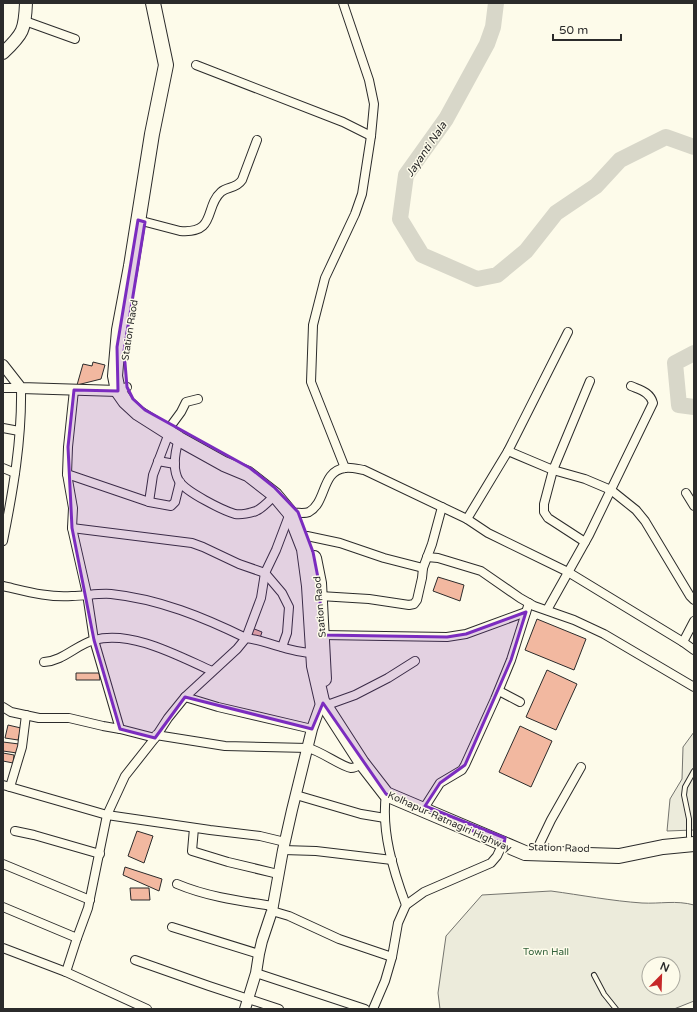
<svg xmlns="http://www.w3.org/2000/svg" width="697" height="1012" font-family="'Varela Round',sans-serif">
<rect width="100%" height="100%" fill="#fdfbea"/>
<!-- green -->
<g fill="#ecebdb" stroke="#74746e" fill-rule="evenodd">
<polygon points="694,732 694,830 667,831 670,799 682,779 683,747"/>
<path d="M 551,891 C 581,895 612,901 642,903 C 660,904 676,900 694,905 L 694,1001 L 674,1009 L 440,1009 L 438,993 L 446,936 L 482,895 ZM 649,964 L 673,964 L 673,988 L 649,988 Z"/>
</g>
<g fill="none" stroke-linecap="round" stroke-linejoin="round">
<!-- river -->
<g stroke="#d8d7c9" stroke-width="16">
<polyline points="496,3 493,27 487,44 446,119 406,175 400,219 422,255 477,279 497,275 526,251 556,213 596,186 620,160 666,137 694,147"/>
<polyline points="694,353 675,363 679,405 694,407"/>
</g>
</g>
<!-- building -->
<g fill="#f2b8a0" stroke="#2b2b2b">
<polygon points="93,362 105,365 101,379 77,385 83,364 92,366"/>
<polygon points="438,577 464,585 460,601 433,591"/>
<polygon points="537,619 586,639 574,670 525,650"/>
<polygon points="252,628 262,632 260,638 249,634"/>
<polygon points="547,670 577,684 556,730 526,717"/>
<polygon points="76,673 99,673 100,680 76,680"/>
<polygon points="8,725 21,728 18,740 5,738"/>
<polygon points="520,726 552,741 531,787 499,772"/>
<polygon points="3,742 19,744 17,753 3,751"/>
<polygon points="3,753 14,755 13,763 3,761"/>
<polygon points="137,831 153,836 144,863 128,856"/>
<polygon points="125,867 162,879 159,891 123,875"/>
<polygon points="130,888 149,888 150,900 131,900"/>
</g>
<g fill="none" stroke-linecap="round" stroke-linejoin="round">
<!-- service casing -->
<g stroke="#2b2b2b" stroke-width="6">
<g id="service">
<polyline points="689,837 689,819 684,795 685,787 694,771"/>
<polyline points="594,975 604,994 616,1009"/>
</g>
</g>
<!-- minor casing -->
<g stroke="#2b2b2b" stroke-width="10">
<g id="minor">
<polyline points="343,3 369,80 374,104 371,136 362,194 355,214 325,278 313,325 311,382 345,468"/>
<polyline points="25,21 75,39"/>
<polyline points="196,65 343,122 371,136"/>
<path d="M 138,220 L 180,231 C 217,234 204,207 221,192 C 228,186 236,189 242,180 L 257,140"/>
<path d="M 3,388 L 21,388 C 22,440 13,491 3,541"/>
<polyline points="74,390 68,447 67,474 73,508 72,528 87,594 94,640 120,729 155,738"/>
<polyline points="118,391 127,387"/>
<polyline points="170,427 181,412 186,402 198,399"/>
<polyline points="3,428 19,431"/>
<path d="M 179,439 C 175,452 172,469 179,481 C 186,492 222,510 235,514 C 241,515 251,513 256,511 C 263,508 270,500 275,495"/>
<polyline points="508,451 553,470 585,479 611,490 636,510 645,521 690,596 694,600"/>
<polyline points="158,461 175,464"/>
<polyline points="3,468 15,473"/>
<polyline points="67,474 149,502 153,475 169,433"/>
<polyline points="686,493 694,506"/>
<polyline points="149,502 171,506 175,502 180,482"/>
<polyline points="467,519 508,451 568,332"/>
<polyline points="72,528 192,543 203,547 239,564 265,573 282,593 289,607 287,633 282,647"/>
<polyline points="307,536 340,543 384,558 423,568"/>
<polyline points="585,542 548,518 544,512 544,504 553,470 590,381"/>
<polyline points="427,557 438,558 481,571 520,598 534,606 574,620 604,634 694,687"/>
<path d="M 3,586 C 25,591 49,598 72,596 C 85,596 98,593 111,594 C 159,599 203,617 246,638 L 261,598 L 265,573 L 276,550 L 290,513 C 296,512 304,514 309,512 C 327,502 321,471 345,468 C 350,467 358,469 364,470 L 467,519 L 488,533 L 568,572 L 683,642 L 694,650"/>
<polyline points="320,596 369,599 409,605 414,604 417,600 422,578 423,568 432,544 442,507"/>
<path d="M 547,610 L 589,535 L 653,403 C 650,392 640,390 631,386"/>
<polyline points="322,635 447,637 466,634 526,612"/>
<polyline points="683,642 694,621"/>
<path d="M 44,662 C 63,661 76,645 94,640 C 132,630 178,656 212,671"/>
<polyline points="499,691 520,702"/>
<polyline points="185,697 218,707 312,729"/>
<polyline points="330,704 355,695 388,678 415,661"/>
<polyline points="3,707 11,712 39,718 69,718 103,726 120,729"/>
<path d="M 156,735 L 225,746 L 308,748 C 321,751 342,767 351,768 C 356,768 359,765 362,763"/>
<polyline points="3,785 107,815 210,830 260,836 285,842"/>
<polyline points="10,787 22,747 26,715"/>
<polyline points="296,795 361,814 385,818"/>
<polyline points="426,805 440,783 462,770 465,765 495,699 511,660 529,603"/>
<polyline points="194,828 192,851 228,862 278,874"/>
<polyline points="15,831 34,835 100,854"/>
<polyline points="538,847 551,820 581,767"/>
<polyline points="283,850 316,851 392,860"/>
<polyline points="3,864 90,900"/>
<path d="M 177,884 C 208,897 240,901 273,906"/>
<polyline points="406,905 424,892 491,863 497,856 504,841"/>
<polyline points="3,907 77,938"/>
<polyline points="272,911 289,916 339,939 392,957"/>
<polyline points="172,927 259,954"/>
<polyline points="3,948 66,972 147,1009"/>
<polyline points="135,960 209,986 279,1009"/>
<path d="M 66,972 L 77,938 L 88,908 L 107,815 L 125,776 L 155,738 L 168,718 L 185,697 L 237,649 L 246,638 C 269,641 290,653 313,653"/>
<polyline points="256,973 365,1009"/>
<path d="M 373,1009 L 385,981 L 392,957 L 398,923 L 406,905 C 393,870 381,831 386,794"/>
</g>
</g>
<!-- tertiary casing -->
<g stroke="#2b2b2b" stroke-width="12">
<g id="tertiary">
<polyline points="3,365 21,388 118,391"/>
<polyline points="245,1009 256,973 259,954 262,941 272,911 283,850 292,810 312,729 322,701"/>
</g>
</g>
<!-- secondary casing -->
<g stroke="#2b2b2b" stroke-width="14">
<path id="secondary" d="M 3,53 C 23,34 25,30 26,3"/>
</g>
<!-- trunk casing -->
<g stroke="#2b2b2b" stroke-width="16">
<g id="trunk">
<polyline points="153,3 166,65 152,134 131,266 119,330 115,376 118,391 125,401 138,413 179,439 224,464 248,474 275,495 290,513 304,549 309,586 314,666 322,701 362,763 386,794 525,853 619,856 663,847 694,844"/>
<polyline points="314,558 319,583 324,679"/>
</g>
</g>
<!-- service -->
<use href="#service" stroke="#fdfbea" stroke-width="4"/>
<!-- minor -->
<use href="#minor" stroke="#fdfbea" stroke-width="8"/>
<!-- tertiary -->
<use href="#tertiary" stroke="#fdfbea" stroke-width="10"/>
<!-- secondary -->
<use href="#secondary" stroke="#fdfbea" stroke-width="12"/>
<!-- trunk -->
<use href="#trunk" stroke="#fdfbea" stroke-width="14"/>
</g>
<!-- marked area -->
<path fill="#7b2cbf" fill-opacity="0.2" stroke="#7b2cbf" stroke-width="3" stroke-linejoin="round" d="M 138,220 L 145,222 L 124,351 L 127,387 L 133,399 L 145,410 L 250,468 L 274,487 L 298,512 L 313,552 L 319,583 L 322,635 L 447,637 L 466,634 L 526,612 L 511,660 L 465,765 L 440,783 L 425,806 L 505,838 L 504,844 L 386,794 L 323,703 L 312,729 L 185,697 L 155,738 L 120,729 L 94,640 L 72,528 L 68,447 L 74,390 L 118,391 L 117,347 Z"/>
<g text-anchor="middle" stroke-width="3" stroke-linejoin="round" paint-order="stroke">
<!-- street labels -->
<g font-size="10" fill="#2b2b2b" stroke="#fdfbea">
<text transform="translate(129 330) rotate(-81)" y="4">Station Raod</text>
<text transform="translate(319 607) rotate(-95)" y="4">Station Raod</text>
<text transform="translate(450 821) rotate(24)" y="4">Kolhapur-Ratnagiri Highway</text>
<text transform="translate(559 847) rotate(2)" y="4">Station Raod</text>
</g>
<!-- park labels -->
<g font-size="10" fill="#34623c" stroke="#fdfbea">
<text x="546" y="955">Town Hall</text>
</g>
<!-- water labels -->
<g font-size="11" font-style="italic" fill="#2b2b2b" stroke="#fdfbea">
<text transform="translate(426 149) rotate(-56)" y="4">Jayanti Nala</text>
</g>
</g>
<!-- border -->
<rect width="697" height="1012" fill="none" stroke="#2b2b2b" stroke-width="8"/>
<!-- north arrow -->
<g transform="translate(661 976) rotate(23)"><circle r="19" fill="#fdfbea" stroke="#a9a89e"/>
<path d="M0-3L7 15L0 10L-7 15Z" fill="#c62828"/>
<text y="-6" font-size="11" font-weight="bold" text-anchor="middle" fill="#2b2b2b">N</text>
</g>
<!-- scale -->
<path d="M553 34v6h68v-6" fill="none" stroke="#2b2b2b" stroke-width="2"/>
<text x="559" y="34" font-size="12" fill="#2b2b2b" stroke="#fdfbea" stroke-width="3" paint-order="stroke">50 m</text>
</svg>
